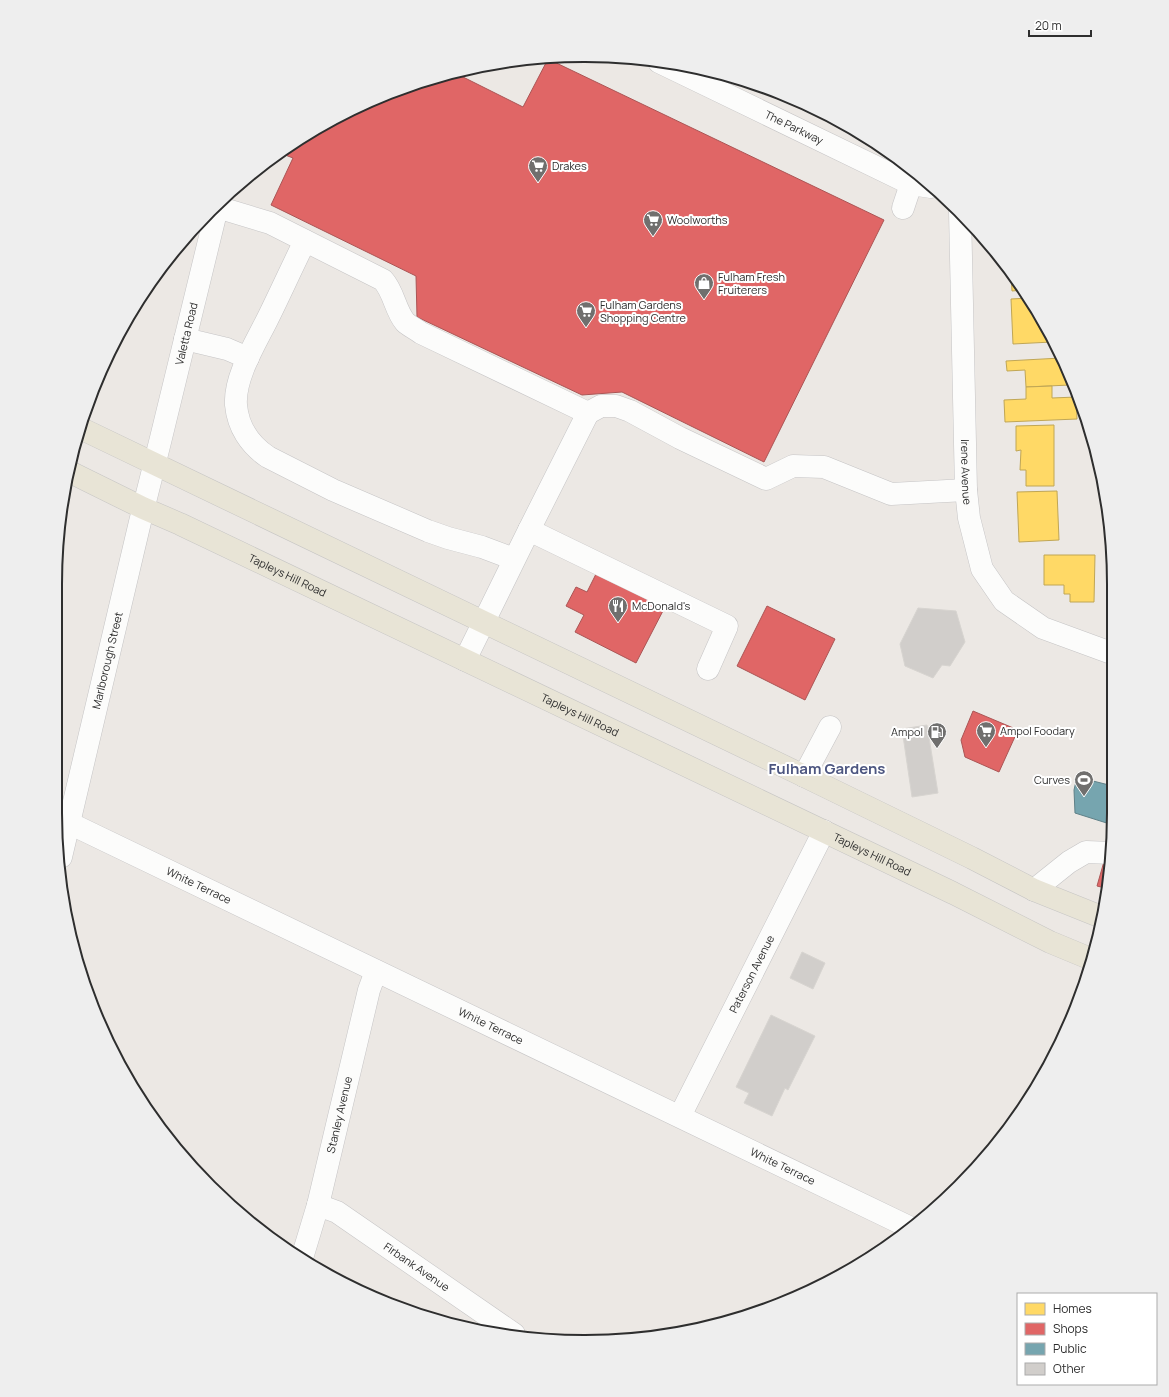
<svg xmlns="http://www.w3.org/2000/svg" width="1169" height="1397" font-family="Manrope,sans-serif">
<rect width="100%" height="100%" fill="#ece8e4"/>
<!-- homes -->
<g fill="#ffd966" stroke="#c0a655">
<polygon points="1011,273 1024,290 1012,291"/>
<polygon points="1029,298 1052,342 1013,344 1011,299"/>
<polygon points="1061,358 1069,374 1070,385 1026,387 1025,370 1007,371 1006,361"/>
<polygon points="1052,386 1052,398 1076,397 1077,419 1005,422 1004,400 1026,399 1026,387"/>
<polygon points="1054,425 1054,486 1026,486 1026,470 1020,470 1021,450 1016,451 1016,426"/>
<polygon points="1057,491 1059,540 1019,542 1017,492"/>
<polygon points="1044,555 1095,555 1094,602 1070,602 1070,594 1064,594 1064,585 1044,585"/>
</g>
<!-- shops -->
<g fill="#e06666" stroke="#ab5555">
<polygon points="548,59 884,220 764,462 622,392 582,395 417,317 416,276 271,205 293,158 280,153 291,144 382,95 455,73 523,107"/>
<polygon points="598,570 666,605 636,663 575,632 584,615 566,606 576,587 587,592"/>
<polygon points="767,606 835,639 805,700 737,666"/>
<polygon points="973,711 1018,730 999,772 965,757 961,740"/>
<polygon points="1113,830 1113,847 1105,888 1097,886"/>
</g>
<!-- public -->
<polygon fill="#76a5af" stroke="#608188" points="1077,777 1113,786 1113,825 1075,813 1074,790"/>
<!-- building -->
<g fill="#d1cecb" stroke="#d7d4d0">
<polygon points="918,608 956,611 965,642 950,666 942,665 933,678 905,666 900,644"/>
<polygon points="927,725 938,793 912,797 902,729"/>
<polygon points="802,952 825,963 813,989 790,978"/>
<polygon points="771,1015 815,1036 788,1090 785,1088 772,1116 744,1103 749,1093 736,1087"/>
</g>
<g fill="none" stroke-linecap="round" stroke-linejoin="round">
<!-- minor casing -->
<g stroke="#c5c4c5" stroke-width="23">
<g id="minor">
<path id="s1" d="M 659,62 L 911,184 L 931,187"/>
<path d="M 217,207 L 270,223 L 383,280 C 394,292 395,310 405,322 C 409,326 416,329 421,333 L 588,413"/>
<polyline points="903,208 911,184"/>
<path id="s2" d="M 960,211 L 966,490 L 969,518 L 982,569 L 1004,601 L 1043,628 L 1114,654"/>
<path d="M 305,241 C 292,267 280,294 267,320 C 255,344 234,378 236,405 C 238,427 250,445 268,457 L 333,490 L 428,531 L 448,538 L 482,547 L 514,559"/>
<polyline points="185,339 227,349 248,358"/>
<polyline points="529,530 727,626 708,669"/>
<polyline points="465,660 529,530 588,413 601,406 616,406 630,411 680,438 766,479 793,466 824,467 891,494 966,490"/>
<polyline points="804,776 830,727"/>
<path id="s3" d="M 69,823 L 911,1228"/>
<path id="s4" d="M 61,857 L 140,522 L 161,438 L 218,204"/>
<polyline points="1034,890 1069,862 1086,852 1112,853"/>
<path id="s5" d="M 680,1116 L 824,831"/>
<path id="s6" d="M 318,1205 L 337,1212 L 514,1334"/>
<path id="s7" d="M 302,1258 L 318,1205 L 369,990 L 376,971"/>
</g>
</g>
<!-- major casing -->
<g stroke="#c6c5c4" stroke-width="23">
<g id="major">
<polyline points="80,428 804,776 972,858 1034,890 1099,916"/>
<path id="s8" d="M 68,471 L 143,508 L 180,524 L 953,893 L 1050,942 L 1091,959"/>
</g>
</g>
<!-- minor -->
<use href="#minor" stroke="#fcfcfb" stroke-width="22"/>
<!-- major -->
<use href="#major" stroke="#e8e4d6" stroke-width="22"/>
</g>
<!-- icons -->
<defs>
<g id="supermarket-pin" transform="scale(1)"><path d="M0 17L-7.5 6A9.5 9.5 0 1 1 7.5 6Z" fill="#706f6e" stroke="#fff"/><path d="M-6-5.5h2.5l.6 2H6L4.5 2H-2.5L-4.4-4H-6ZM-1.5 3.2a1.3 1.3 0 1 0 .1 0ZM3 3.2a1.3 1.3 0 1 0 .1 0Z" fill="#fff"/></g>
<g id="shop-pin" transform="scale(1)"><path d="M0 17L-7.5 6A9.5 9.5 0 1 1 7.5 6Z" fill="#706f6e" stroke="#fff"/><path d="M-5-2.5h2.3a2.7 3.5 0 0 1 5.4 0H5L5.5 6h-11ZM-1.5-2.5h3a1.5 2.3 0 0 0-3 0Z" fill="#fff"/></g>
<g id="restaurant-pin" transform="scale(1)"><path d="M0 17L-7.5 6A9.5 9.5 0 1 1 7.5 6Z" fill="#706f6e" stroke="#fff"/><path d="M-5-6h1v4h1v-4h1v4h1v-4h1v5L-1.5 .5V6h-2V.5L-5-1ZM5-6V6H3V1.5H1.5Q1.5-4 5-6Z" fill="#fff"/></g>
<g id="fuel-pin" transform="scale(1)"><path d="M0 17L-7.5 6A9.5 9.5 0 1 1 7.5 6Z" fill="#706f6e" stroke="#fff"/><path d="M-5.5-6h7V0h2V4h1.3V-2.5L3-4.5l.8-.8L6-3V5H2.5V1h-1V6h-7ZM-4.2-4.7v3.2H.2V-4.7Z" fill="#fff"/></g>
<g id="stadium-pin" transform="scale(1)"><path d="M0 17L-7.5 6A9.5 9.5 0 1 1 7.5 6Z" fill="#706f6e" stroke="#fff"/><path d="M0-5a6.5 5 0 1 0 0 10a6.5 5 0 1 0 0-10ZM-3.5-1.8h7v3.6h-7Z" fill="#fff"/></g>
</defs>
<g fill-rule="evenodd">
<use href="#supermarket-pin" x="538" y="166"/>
<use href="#supermarket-pin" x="653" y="220"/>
<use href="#shop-pin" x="704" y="283"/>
<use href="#supermarket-pin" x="586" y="311"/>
<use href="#restaurant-pin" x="618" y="606"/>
<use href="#supermarket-pin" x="986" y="731"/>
<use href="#fuel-pin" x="937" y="732"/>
<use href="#stadium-pin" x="1084" y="780"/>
</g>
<g text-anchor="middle" stroke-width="4" stroke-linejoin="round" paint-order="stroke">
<!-- street labels -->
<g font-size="11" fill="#2e2e2e" stroke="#fff">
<text dy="4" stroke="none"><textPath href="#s1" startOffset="150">The Parkway</textPath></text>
<text dy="4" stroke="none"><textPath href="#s4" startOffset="538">Valetta Road</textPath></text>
<text dy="4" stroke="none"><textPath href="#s2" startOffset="261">Irene Avenue</textPath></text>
<text dy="4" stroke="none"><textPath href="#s8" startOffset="243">Tapleys Hill Road</textPath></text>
<text dy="4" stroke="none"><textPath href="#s4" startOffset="202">Marlborough Street</textPath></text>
<text dy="4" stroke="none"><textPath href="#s8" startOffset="567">Tapleys Hill Road</textPath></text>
<text dy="4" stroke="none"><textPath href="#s8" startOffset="891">Tapleys Hill Road</textPath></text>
<text dy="4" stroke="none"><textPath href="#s3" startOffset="144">White Terrace</textPath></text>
<text dy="4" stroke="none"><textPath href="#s5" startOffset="159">Paterson Avenue</textPath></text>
<text dy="4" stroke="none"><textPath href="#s3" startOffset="468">White Terrace</textPath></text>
<text dy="4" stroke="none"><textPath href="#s7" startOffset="148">Stanley Avenue</textPath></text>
<text dy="4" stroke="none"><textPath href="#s3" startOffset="792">White Terrace</textPath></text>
<text dy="4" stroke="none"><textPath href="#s6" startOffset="117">Firbank Avenue</textPath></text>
</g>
<!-- poi labels -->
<g font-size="11" fill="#2e2e2e" stroke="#fff" text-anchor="start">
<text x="552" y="170">Drakes</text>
<text x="667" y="224">Woolworths</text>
<text x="718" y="281">Fulham Fresh<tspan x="718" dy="13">Fruiterers</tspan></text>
<text x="600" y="309">Fulham Gardens<tspan x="600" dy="13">Shopping Centre</tspan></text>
<text x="632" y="610">McDonald's</text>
<text x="1000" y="735">Ampol Foodary</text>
<text x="923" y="736" text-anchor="end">Ampol</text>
<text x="1070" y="784" text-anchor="end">Curves</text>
</g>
<!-- district labels -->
<g font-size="15" font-weight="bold" fill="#4d5680" stroke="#fff">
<text x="827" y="774">Fulham Gardens</text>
</g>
</g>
<!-- crop -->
<path d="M0 0H1169V1397H0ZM584 62H585A522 522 0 0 1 1107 584V813A522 522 0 0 1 585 1335H584A522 522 0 0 1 62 813V584A522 522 0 0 1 584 62Z" fill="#eee" fill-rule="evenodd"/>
<path fill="none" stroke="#2e2e2e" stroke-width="2" d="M584 62H585A522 522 0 0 1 1107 584V813A522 522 0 0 1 585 1335H584A522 522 0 0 1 62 813V584A522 522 0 0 1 584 62Z"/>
<!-- legend -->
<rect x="1017" y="1293" width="140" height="92" fill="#ffffff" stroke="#ababab"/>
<rect x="1025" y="1303" width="20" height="12" fill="#ffd966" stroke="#ababab"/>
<text x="1053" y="1313" font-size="12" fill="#2e2e2e">Homes</text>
<rect x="1025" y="1323" width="20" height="12" fill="#e06666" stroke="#ababab"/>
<text x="1053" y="1333" font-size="12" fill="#2e2e2e">Shops</text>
<rect x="1025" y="1343" width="20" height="12" fill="#76a5af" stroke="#ababab"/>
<text x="1053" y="1353" font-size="12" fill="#2e2e2e">Public</text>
<rect x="1025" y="1363" width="20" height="12" fill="#d1cecb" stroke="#ababab"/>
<text x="1053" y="1373" font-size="12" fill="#2e2e2e">Other</text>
<!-- scale -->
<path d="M1029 30v6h62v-6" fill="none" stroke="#2e2e2e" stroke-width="2"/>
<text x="1035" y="30" font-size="12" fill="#2e2e2e" stroke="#ffffff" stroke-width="3" paint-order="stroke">20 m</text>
</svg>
